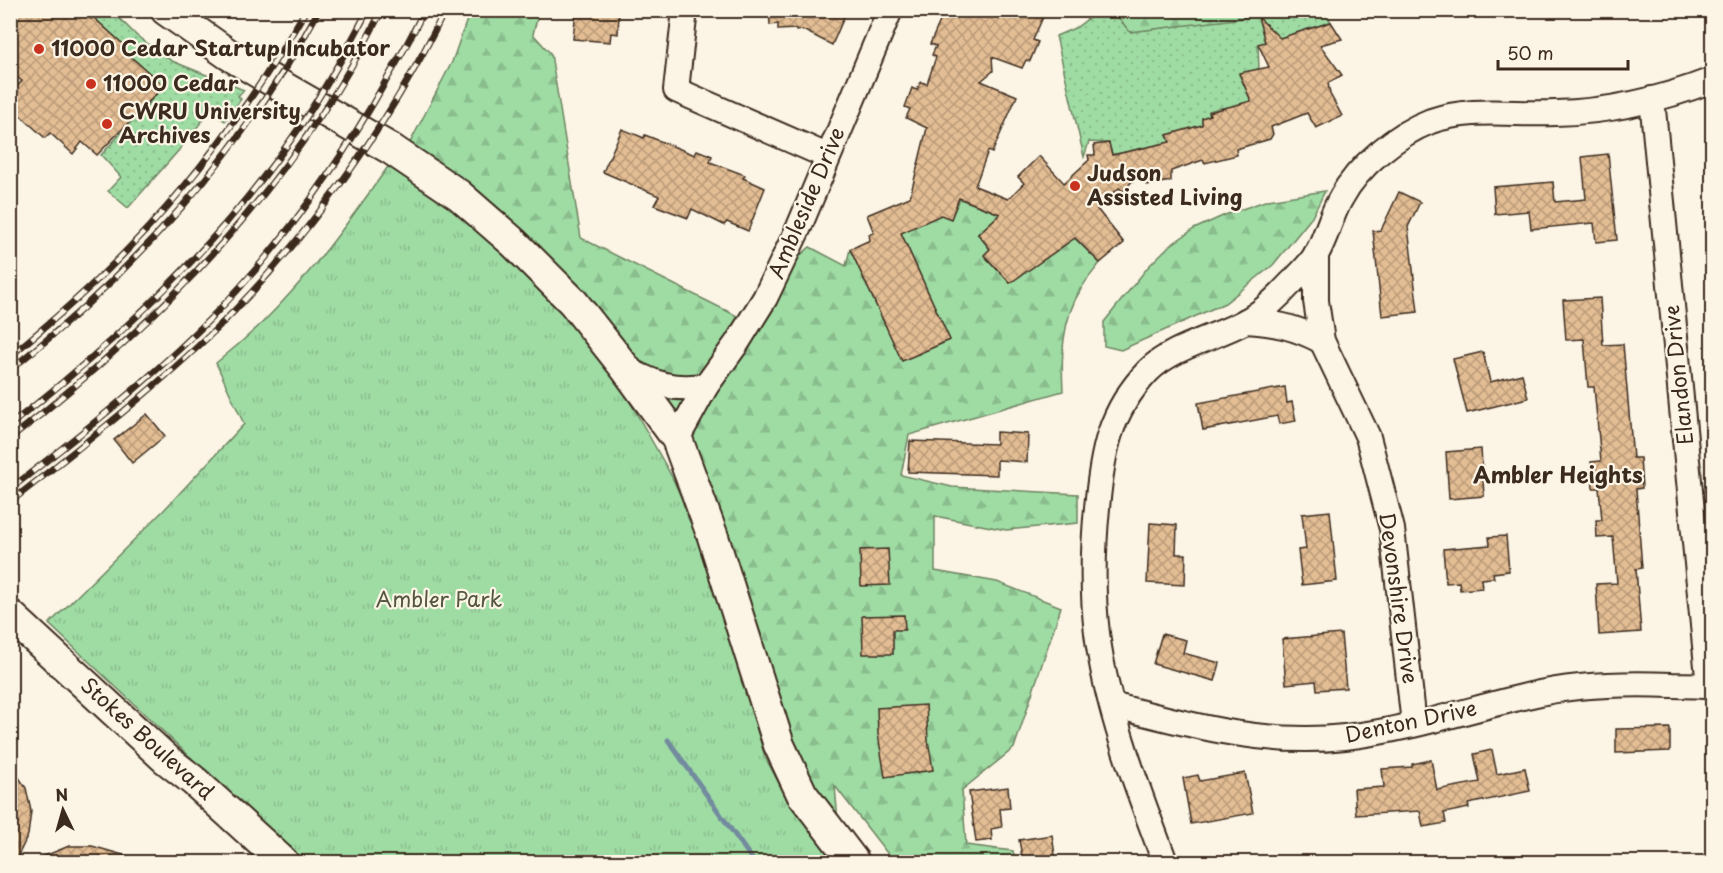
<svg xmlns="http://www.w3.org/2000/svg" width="1723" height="873" font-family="'Playpen Sans',sans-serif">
<defs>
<pattern id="grass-dots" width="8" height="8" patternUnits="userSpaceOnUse" patternTransform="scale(1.5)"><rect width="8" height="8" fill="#9fdca4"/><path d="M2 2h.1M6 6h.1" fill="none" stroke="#8abd8d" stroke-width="1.8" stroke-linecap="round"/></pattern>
<pattern id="forest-firs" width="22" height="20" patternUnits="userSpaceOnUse" patternTransform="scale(1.5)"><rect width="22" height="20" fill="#9fdca4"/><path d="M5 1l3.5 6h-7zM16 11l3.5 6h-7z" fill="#8abd8d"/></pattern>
<pattern id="park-tufts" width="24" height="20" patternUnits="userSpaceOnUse" patternTransform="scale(1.5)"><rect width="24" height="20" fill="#9fdca4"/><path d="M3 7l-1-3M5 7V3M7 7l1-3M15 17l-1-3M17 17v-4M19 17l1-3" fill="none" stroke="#8abd8d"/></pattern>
<pattern id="building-cross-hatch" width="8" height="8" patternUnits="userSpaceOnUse" patternTransform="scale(1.5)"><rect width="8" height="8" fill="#e3bd94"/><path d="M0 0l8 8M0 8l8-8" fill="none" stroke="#b99a78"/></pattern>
</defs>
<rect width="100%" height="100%" fill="#fcf5e5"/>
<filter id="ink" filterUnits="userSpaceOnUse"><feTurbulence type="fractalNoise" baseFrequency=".0167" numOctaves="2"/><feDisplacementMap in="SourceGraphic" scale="12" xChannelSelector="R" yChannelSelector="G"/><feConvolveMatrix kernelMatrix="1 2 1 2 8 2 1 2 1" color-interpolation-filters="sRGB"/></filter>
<g filter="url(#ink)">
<!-- grass -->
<g fill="url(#grass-dots)" stroke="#6d8361" stroke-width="1.5">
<polygon points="1099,10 1113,11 1130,32 1302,10 1325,11 1331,22 1258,45 1259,69 1239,74 1253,105 1219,108 1209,111 1210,115 1202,118 1202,125 1167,135 1170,142 1112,155 1108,143 1089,142 1084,157 1056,36 1077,27"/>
<polygon points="82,11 112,11 137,36 172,61 244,90 238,96 241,99 225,121 210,111 179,150 128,208 108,191 121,177 101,155 164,86 122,49 124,45 93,17 90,20"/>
</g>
<!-- forest -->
<g fill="url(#forest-firs)" stroke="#6d8361" stroke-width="1.5">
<path d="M 470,11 L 539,11 L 533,34 L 551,54 L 581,238 L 749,322 L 796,259 L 810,247 L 846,266 L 850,249 L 902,360 L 950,340 L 901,233 L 936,213 L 951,217 L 960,199 L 1000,214 L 978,234 L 990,249 L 984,256 L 1010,283 L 1065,229 L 1100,263 C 1094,271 1086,280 1081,289 C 1062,319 1061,357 1063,391 L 909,435 L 901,475 L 952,487 L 1078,494 L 1078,523 L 1006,530 L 935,516 L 935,571 L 997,582 L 1061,607 L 1014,748 L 962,790 L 966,845 L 1013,851 L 1016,862 L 894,862 L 835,786 L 840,845 L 802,794 L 713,537 L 626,369 L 403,156 L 452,62 Z"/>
<polygon points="1113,11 1302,11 1130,32"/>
<polygon points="1325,191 1312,217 1273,265 1225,303 1121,350 1104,346 1104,322 1148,267 1168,247 1194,229 1225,215 1268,200"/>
</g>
<!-- park -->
<path fill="url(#park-tufts)" stroke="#6d8361" stroke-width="1.5" d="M 390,164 L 439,195 L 481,234 L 563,311 L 616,377 L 671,475 L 701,540 L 765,757 L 788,800 L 834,862 L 307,862 L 272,834 L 49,624 L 163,511 L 244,424 L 216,363 C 231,351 246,338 261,324 C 310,276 350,220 390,164 Z"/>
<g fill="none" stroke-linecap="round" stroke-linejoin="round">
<!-- stream -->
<polyline stroke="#728b9e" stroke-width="5" points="668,740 754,862"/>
</g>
<!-- building -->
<g fill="url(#building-cross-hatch)" stroke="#3b2a1e" stroke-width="1.5">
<polygon points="20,10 82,10 91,19 93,17 125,46 122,49 164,86 97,155 82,142 73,154 50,133 45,138 10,106 10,94 22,81 10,72 10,21"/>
<polygon points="576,10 619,10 618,34 611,33 610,42 573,39"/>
<polygon points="769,10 847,10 832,45 803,30 796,31 796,29 778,30 778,24 770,25"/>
<polygon points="945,10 1046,10 1033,40 1038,42 1030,61 1026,60 1022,68 992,57 993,71 981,81 1017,96 992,153 988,151 975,186 1008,199 1024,183 1018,177 1039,156 1064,183 1089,160 1088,155 1095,155 1094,145 1109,143 1112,155 1170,142 1167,135 1202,125 1202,118 1210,115 1209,112 1251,101 1239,73 1269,67 1258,44 1265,42 1258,17 1280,38 1331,22 1342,39 1320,45 1342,75 1328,83 1330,94 1342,116 1316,128 1307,113 1292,119 1271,127 1273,134 1270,139 1236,149 1237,155 1205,163 1203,160 1171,171 1171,181 1147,185 1141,172 1123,191 1119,188 1097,209 1124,243 1100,263 1075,238 1010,283 984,255 990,249 978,234 1000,214 959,198 951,219 941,215 901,233 950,340 902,361 850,249 870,240 869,234 874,233 867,215 910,197 927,128 906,118 910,109 905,107 912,88 917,90 921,82 927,84 936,57 932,55 936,46 930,44"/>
<polygon points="622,129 644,138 645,135 695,155 697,150 712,156 710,162 745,175 743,178 765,188 748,231 727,222 724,225 692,209 688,218 654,205 659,196 603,172"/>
<polygon points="1608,154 1617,240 1596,242 1594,223 1531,229 1529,211 1495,214 1493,187 1553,182 1555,202 1586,199 1582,157"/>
<polygon points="1399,192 1420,202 1408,227 1418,312 1382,316 1373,231 1381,230"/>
<polygon points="1600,298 1603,345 1623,344 1633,458 1640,458 1642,488 1636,489 1642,568 1636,569 1641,632 1599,635 1596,584 1617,583 1613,537 1597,538 1596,520 1602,520 1599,488 1593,488 1591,462 1601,461 1594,387 1588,387 1584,339 1566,340 1563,300"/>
<polygon points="1483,352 1490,382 1522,374 1528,398 1467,413 1453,359"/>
<polygon points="1285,387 1287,403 1292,402 1296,421 1279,424 1277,416 1203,430 1198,403"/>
<polygon points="147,414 165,436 132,463 114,440"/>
<polygon points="996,432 1028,434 1027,462 997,460 997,475 908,472 910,441 996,444"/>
<polygon points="1481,449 1484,496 1449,499 1446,452"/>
<polygon points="1330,511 1337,581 1302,585 1298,550 1306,549 1302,514"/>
<polygon points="1150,523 1177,525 1176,554 1186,554 1185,585 1147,583"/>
<polygon points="1506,536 1509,571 1493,573 1494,578 1481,579 1482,588 1460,590 1459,582 1446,583 1443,549 1490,545 1489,537"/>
<polygon points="888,549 890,585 861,586 860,550"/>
<polygon points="904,615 905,630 893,630 893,654 863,654 862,616"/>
<polygon points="1162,634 1186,640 1183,653 1220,663 1215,681 1153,664"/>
<polygon points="1341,634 1346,688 1317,690 1316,681 1286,684 1282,639"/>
<polygon points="926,705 928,740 933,770 885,777 878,734 877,708"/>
<polygon points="1670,728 1670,751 1616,753 1616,729"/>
<polygon points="1492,750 1497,774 1525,768 1530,791 1468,804 1469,808 1444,813 1446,823 1423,827 1420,811 1356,815 1354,789 1384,787 1382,769 1412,767 1412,764 1431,760 1437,790 1480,782 1474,754"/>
<polygon points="10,764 26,788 31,811 28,835 15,862 10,862"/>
<polygon points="1245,773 1253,813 1191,824 1183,778 1198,775 1200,781"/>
<polygon points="1008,787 1010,808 1000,809 1002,827 991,829 992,840 976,842 969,792"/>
<polygon points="1052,835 1056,862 1023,862 1019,840"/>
<polygon points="69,846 92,846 137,859 136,862 30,862"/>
</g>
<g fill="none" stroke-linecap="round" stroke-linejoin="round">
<!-- minor casing -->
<g stroke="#3b2a1e" stroke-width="28">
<g id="minor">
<polyline points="685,10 676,90 827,156"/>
<polyline points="1652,99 1709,687"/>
<polyline points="1316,254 1316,301 1322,341 1368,437 1392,529 1414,724"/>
<path d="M 1246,321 C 1276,323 1295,327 1322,341"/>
<path d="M 626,369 C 657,385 671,390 706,386"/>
<polyline points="677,439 706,386 737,343 765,298 799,227 890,10"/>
<path d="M 1112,705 C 1189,725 1264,746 1345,737 C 1408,730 1470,709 1531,695 C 1577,684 1625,683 1672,685 C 1685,685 1699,685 1712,687"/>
<path d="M 1165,862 C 1138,790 1107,711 1097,633 C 1092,592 1093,549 1097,508 C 1102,453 1109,412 1148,371 C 1172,347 1214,338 1244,322 C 1261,314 1277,298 1290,284 C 1299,275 1311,264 1317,253 C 1327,235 1331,215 1341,198 C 1358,166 1397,134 1431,121 C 1472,107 1513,115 1555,113 C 1609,112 1663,99 1712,80"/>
</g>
</g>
<!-- major casing -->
<g stroke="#3b2a1e" stroke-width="34">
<g id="major">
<polyline points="166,10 228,54 276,83 391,149 459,195 514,243 573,302 626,369 677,439 713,537 779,745 802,794 854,862"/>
<polyline points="10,615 166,759 194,781 283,862"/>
</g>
</g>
<!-- minor -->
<use href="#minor" stroke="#fcf5e5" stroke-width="24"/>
<!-- major -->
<use href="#major" stroke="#fcf5e5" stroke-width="30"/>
<!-- rail casing -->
<g stroke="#3b2a1e" stroke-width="7">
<g id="rail">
<path d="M 10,356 C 53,321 94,285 132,245 C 200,175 257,94 306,10"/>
<path d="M 10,370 C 134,272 244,150 319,10"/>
<path d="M 10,425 C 119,340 221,243 299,128 C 324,91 347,50 368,10"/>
<path d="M 10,439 C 164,318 293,186 382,10"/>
<path d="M 10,489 C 80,435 150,380 212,317 C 281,247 339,165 387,79 C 400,57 413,34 424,10"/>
<path d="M 10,502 C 78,449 146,396 209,336 C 300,249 390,125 445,10"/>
</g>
</g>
<!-- rail -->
<use href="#rail" stroke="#fcf5e5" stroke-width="4.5" stroke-dasharray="14" stroke-linecap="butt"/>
</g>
</g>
<!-- markers -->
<g fill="#c8321e" stroke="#fcf5e5" stroke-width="2">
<circle cx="39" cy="49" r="6"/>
<circle cx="91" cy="84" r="6"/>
<circle cx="107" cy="124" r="6"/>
<circle cx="1075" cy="186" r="6"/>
</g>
<g text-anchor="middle" stroke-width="4.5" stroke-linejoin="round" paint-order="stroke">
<!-- poi labels -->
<g font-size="21" font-weight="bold" fill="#3b2a1e" stroke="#fcf5e5" text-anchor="start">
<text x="51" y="56">11000 Cedar Startup Incubator</text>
<text x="103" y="91">11000 Cedar</text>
<text x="119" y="119">CWRU University<tspan x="119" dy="24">Archives</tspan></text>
<text x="1087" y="181">Judson<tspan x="1087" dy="24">Assisted Living</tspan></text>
</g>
<!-- street labels -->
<g font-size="21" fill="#3b2a1e" stroke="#fcf5e5">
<text transform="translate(807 203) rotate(-67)" y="7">Ambleside Drive</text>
<text transform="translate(1679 375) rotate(-96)" y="7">Elandon Drive</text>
<text transform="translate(1398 598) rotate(82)" y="7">Devonshire Drive</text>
<text transform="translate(1411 722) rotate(-12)" y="7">Denton Drive</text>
<text transform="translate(147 739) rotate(42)" y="7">Stokes Boulevard</text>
</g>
<!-- park labels -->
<g font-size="21" fill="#545640" stroke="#fcf5e5">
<text x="439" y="607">Ambler Park</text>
</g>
<!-- neighbourhood labels -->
<g font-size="22" font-weight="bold" fill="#3b2a1e" stroke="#fcf5e5">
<text x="1558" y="483">Ambler Heights</text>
</g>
</g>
<!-- margin -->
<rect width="1723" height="873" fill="none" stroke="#fcf5e5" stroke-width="36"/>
<rect x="18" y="18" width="1687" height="837" fill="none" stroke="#3b2a1e" stroke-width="2" filter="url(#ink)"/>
<!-- north arrow -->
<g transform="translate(63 810) rotate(355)" stroke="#fcf5e5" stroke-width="4.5" paint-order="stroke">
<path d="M0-4.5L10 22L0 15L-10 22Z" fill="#3b2a1e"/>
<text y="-9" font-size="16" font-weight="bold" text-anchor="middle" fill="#3b2a1e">N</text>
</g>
<!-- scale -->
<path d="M1498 60v9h130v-9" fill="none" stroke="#3b2a1e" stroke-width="3"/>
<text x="1507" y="60" font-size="18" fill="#3b2a1e" stroke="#fcf5e5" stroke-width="4.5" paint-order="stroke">50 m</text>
</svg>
